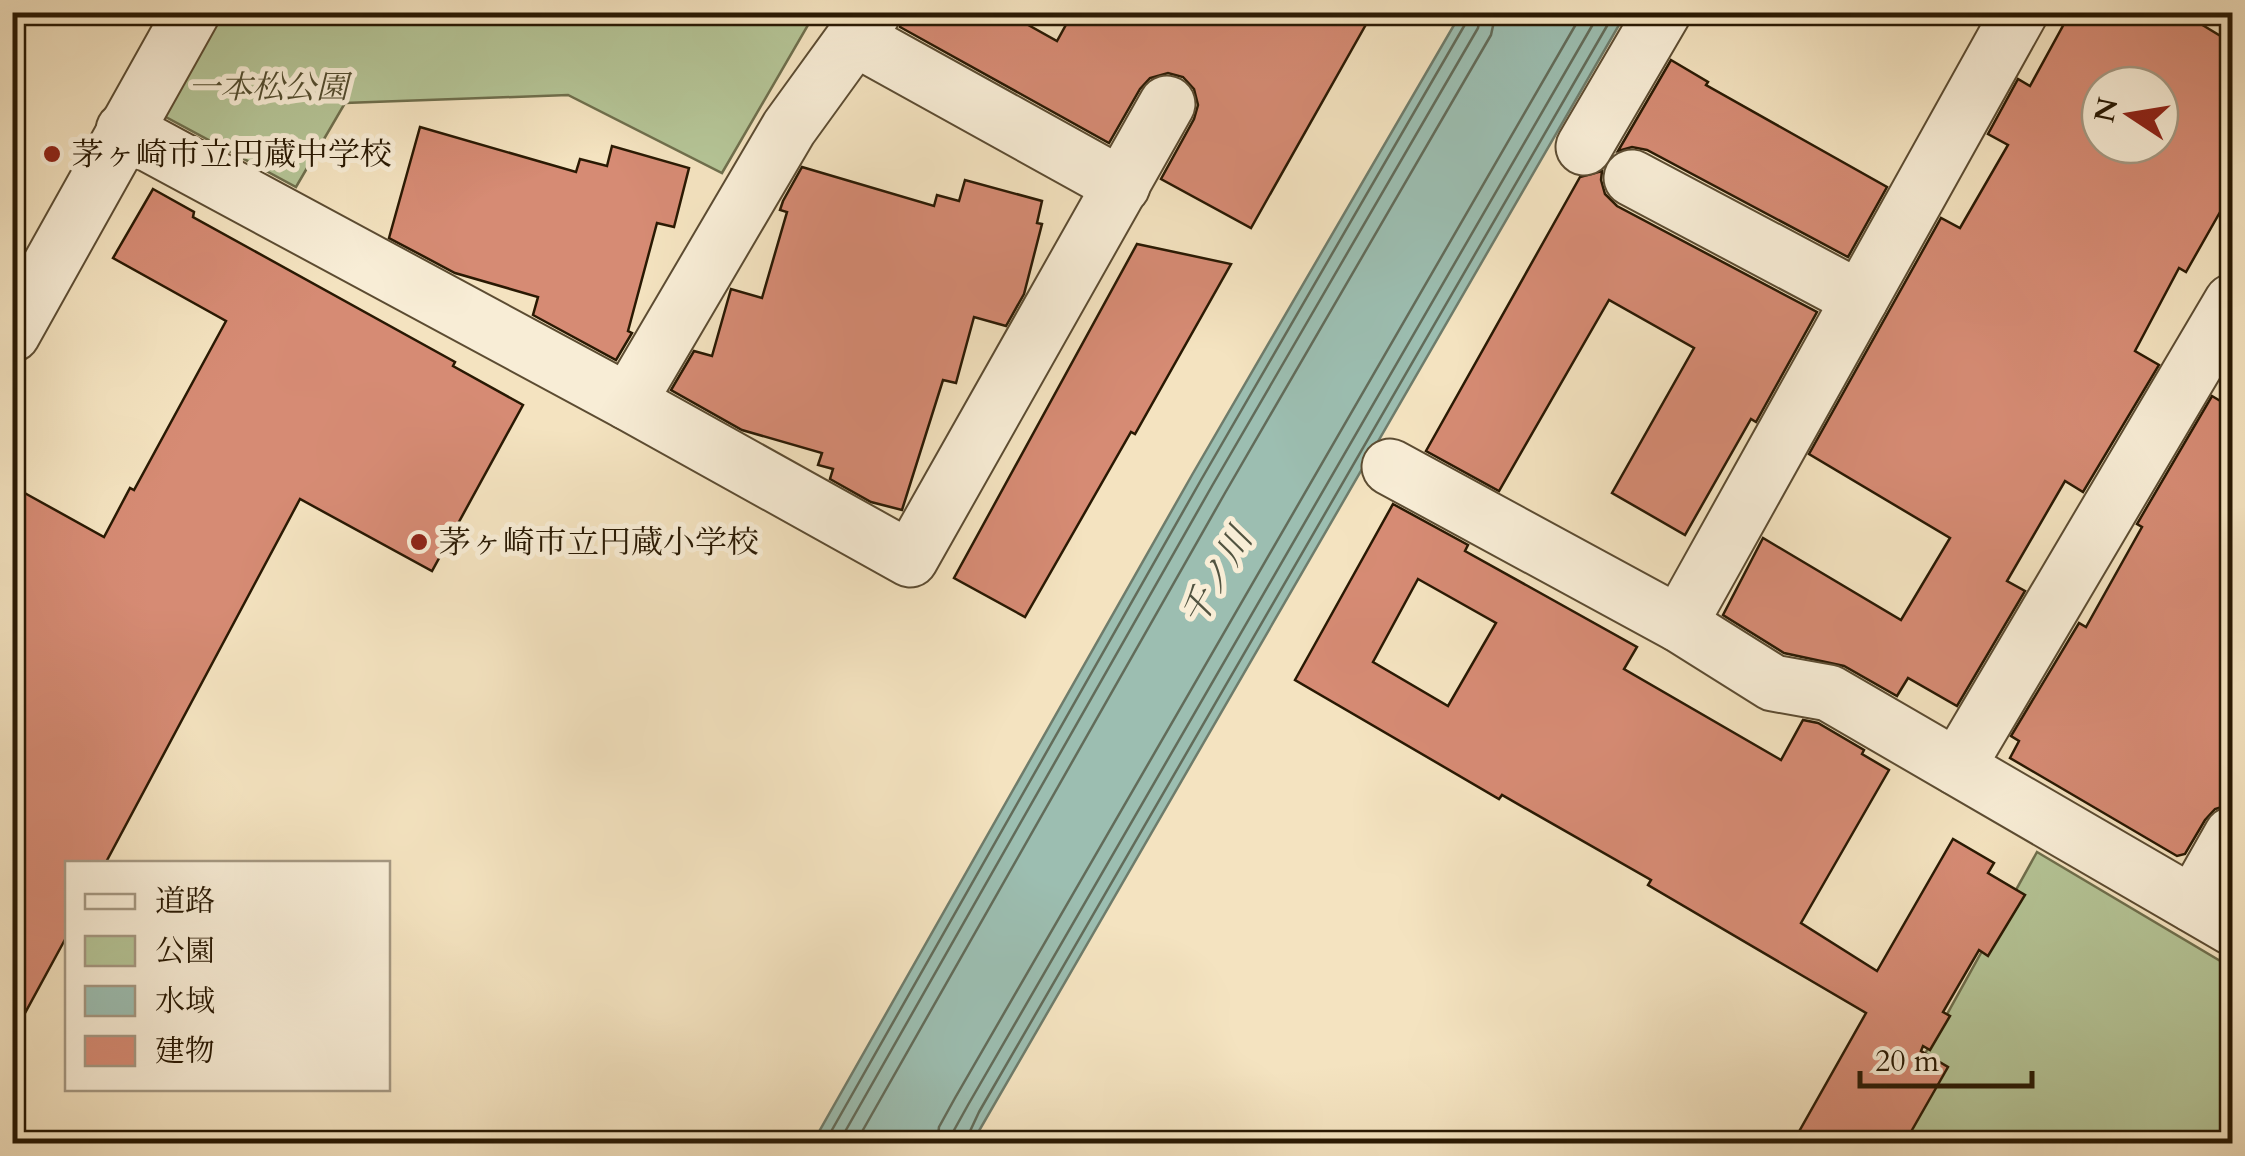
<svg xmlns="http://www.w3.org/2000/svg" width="2245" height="1156" font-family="Cardo,'Noto Serif JP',serif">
<rect width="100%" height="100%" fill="#f4e3c0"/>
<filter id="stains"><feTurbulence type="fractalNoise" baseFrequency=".002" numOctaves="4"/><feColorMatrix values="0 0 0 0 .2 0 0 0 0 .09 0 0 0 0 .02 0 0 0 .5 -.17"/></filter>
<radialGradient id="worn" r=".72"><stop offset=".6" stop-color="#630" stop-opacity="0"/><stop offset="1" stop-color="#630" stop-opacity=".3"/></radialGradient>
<!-- green -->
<g fill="#b5c597" stroke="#6f6f4d" stroke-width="2.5">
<polygon points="208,13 815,13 722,173 568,95 345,103 296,187 151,109"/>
<polygon points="2037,852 2232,968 2232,1129 2225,1143 1875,1144"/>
</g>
<!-- water -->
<polygon fill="#9cbeb1" stroke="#6e7c6b" stroke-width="2.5" points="1461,13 1626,13 972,1143 812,1144 1192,475"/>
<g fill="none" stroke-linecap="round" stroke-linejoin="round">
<!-- shore -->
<g stroke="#626c5a" stroke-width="2.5">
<polyline points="824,1144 1201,480 1467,21 1468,12"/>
<polyline points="838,1144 1212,486 1478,28 1481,12"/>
<polyline points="855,1144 1225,493 1491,35 1496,12"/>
<polyline points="937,1144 939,1127 955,1098 1583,12"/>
<polyline points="952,1144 953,1132 968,1105 1600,12"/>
<polyline points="964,1144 979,1112 1615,12"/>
</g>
</g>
<!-- building -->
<g fill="#d68b74" stroke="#291903" stroke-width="2.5" fill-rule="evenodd">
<polygon points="904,12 1005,12 1057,41 1073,12 1373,12 1251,228 1161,179 1194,119 1198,105 1194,89 1183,77 1168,73 1150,78 1140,89 1109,143 900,27"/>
<path d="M 2181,12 L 2232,43 L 2232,191 L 2186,272 L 2179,268 L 2135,351 L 2159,365 L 2083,492 L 2065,481 L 2007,581 L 2025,591 L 1957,706 L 1908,678 L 1897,696 L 1844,666 L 1784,653 L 1723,615 L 1763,538 L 1901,620 L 1950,538 L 1809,454 L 1941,218 L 1960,228 L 2008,145 L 1988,134 L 2018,79 L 2030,86 L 2070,13 ZM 2100,85 L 2160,85 L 2160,145 L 2100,145 Z"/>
<polygon points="1671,60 1708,82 1706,85 1887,187 1848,257 1647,150 1632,147 1618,151"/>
<polygon points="420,127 576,172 580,159 607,166 612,146 689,168 674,227 657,223 628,331 632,333 616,360 533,315 538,297 455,273 389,238"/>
<polygon points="802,167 934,206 937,195 959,201 965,180 1042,201 1037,223 1042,224 1024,294 1006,326 974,317 956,383 943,380 902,510 871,502 830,479 833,469 818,465 822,453 742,430 671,390 694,351 712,356 731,289 762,298 787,212 780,210 783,201"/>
<polygon points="1602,171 1601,180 1605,194 1617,206 1817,312 1756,422 1751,419 1685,535 1612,493 1694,348 1609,300 1499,491 1426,451 1580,177"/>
<polygon points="153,189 194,212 193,217 455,362 453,366 523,405 432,571 300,499 105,864 68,864 68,934 12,1037 12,486 104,537 130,488 134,490 226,321 113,258"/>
<polygon points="1137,244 1231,264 1135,434 1131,432 1025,617 954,578"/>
<polygon points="2212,396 2232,408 2232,804 2215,809 2205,820 2185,854 2177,856 2010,758 2019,741 2011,736 2079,623 2086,627 2142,527 2137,524"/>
<path d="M 1393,504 L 1468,545 L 1465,551 L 1637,647 L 1624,669 L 1781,760 L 1803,720 L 1818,723 L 1864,750 L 1862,754 L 1889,770 L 1801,923 L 1877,971 L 1953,839 L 1994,863 L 1988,873 L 2025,895 L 1988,956 L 1979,950 L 1943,1012 L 1950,1016 L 1930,1050 L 1923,1046 L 1921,1051 L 1948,1067 L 1904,1144 L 1792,1144 L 1866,1013 L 1648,885 L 1651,880 L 1502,795 L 1499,799 L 1295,680 ZM 1418,579 L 1496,623 L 1448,706 L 1373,662 Z"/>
</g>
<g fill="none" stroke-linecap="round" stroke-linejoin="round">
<!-- minor casing -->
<g stroke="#5c4c32" stroke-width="59">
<g id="minor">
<polyline points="855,38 1122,186"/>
<polyline points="124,130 628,402 910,559 1167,104"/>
<polyline points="1584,147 1663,12"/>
<polyline points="1632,178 1860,299"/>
<polyline points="12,334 192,12"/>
<polyline points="628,402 789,128 873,12"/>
<polyline points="1390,467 1679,624 1773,683 1829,693 2232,927"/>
<polyline points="1679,624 2020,12"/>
<polyline points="1957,767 2232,302"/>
<polyline points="2193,904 2232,835"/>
</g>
</g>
<!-- minor -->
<use href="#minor" stroke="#f8edd6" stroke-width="55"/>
</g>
<!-- markers -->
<g fill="#8f2418" stroke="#f8edd6" stroke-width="4">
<circle cx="52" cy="154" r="10"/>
<circle cx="419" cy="542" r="10"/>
</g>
<g text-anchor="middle" stroke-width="10" stroke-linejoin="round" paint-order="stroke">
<!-- park labels -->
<g font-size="32" font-style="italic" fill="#534d2f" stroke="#f8edd6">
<text x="268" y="98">一本松公園</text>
</g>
<!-- poi labels -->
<g font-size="32" fill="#291903" stroke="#f8edd6" text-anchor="start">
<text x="72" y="165">茅ヶ崎市立円蔵中学校</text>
<text x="439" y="553">茅ヶ崎市立円蔵小学校</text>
</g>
<!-- water labels -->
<g font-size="35" font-style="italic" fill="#515340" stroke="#f8edd6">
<text transform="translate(1216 577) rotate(-60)" y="12">千ノ川</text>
</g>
</g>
<!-- margin -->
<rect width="2245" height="1156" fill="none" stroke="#f4e3c0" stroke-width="50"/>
<rect x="15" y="15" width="2215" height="1126" fill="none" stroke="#291903" stroke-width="5"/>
<rect x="25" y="25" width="2195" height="1106" fill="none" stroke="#291903" stroke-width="2.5"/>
<!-- legend -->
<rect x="65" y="861" width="325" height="230" fill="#f8edd6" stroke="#a59882" stroke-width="2.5"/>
<rect x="85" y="894" width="50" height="15" fill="#f8edd6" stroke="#a59882" stroke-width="2.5"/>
<text x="155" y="911" font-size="30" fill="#291903">道路</text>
<rect x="85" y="936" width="50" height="30" fill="#b5c597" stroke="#a59882" stroke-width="2.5"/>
<text x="155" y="961" font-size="30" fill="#291903">公園</text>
<rect x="85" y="986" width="50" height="30" fill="#9cbeb1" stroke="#a59882" stroke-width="2.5"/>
<text x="155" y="1011" font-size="30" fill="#291903">水域</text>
<rect x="85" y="1036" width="50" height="30" fill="#d68b74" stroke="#a59882" stroke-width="2.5"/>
<text x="155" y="1061" font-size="30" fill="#291903">建物</text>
<!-- north arrow -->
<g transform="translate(2130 115) rotate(282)"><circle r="48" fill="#f8edd6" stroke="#a59882" stroke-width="2.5"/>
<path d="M0-8L18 38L0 25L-18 38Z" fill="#8f2418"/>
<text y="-15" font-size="28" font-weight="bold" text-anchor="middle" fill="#291903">N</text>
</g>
<!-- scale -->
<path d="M1860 1071v15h172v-15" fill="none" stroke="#291903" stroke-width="5"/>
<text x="1875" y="1071" font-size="30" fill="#291903" stroke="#f8edd6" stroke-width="8" paint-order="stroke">20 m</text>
<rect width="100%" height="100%" filter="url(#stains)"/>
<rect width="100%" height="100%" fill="url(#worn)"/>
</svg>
